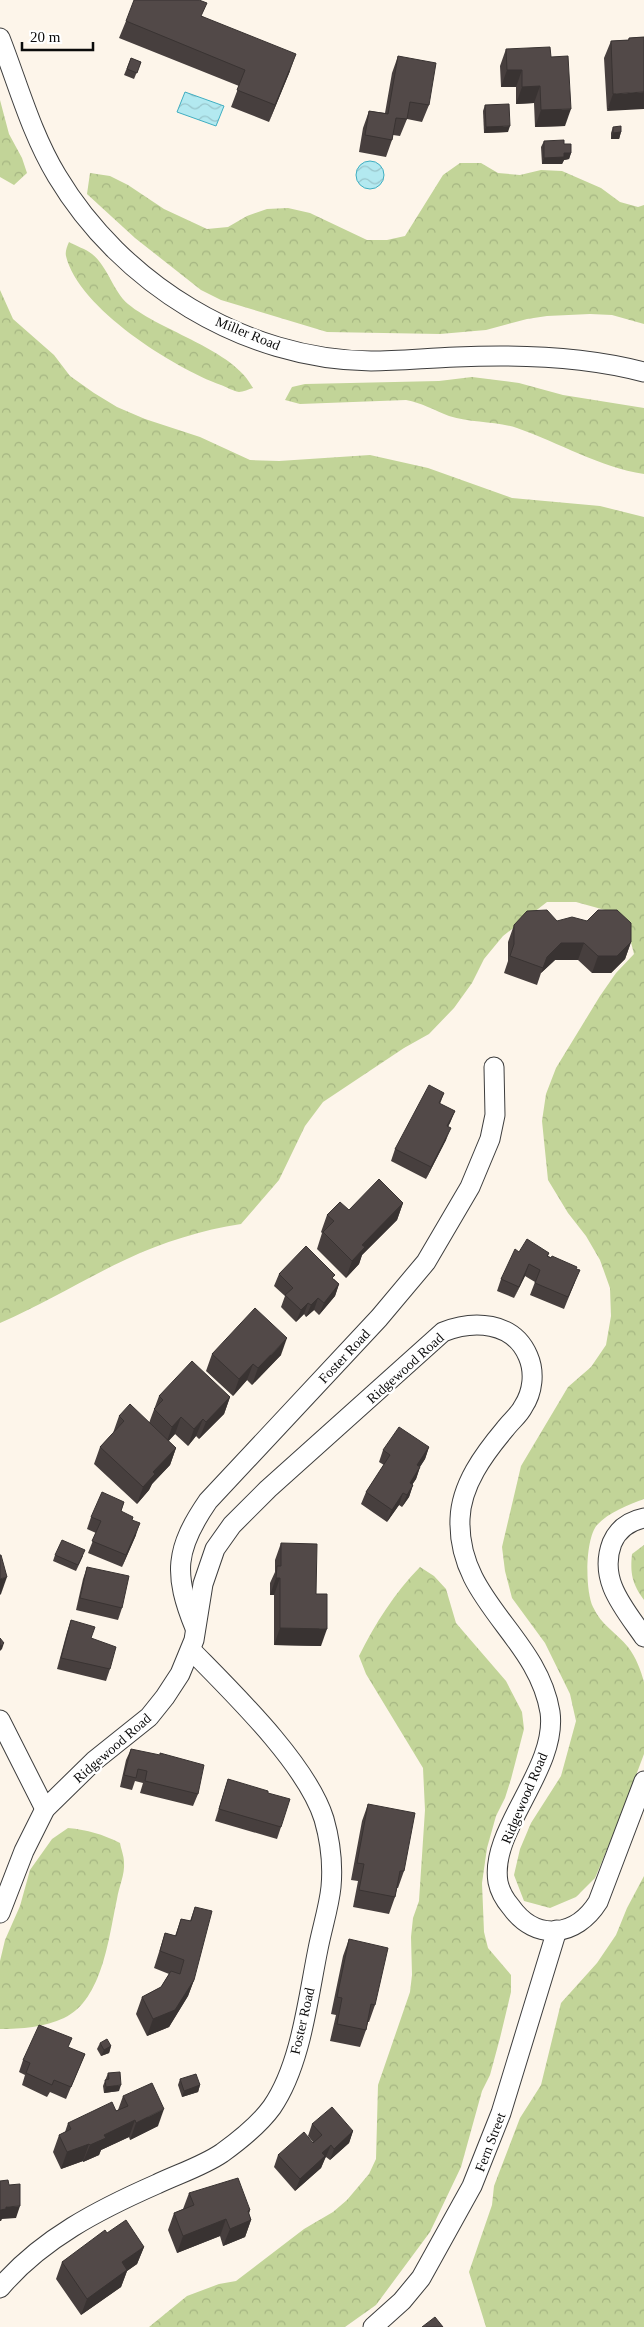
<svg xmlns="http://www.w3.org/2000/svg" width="644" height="2327" font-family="'Times New Roman',serif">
<defs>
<pattern id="forest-crowns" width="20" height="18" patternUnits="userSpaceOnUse" patternTransform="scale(1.25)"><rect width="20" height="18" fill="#c2d498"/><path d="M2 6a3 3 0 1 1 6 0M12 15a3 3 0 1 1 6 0" fill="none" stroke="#a5b582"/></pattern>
<pattern id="water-waves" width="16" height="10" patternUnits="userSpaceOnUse" patternTransform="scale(1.25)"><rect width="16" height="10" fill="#b3e9f0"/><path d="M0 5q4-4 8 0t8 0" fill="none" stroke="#99c6cc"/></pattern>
</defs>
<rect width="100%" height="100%" fill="#fdf5ea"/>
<!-- forest -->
<g fill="url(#forest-crowns)">
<polygon points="0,100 9,134 22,158 27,173 14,185 0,177"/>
<polygon points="460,163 481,163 498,173 520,175 541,170 562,171 601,188 620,202 638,207 644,205 644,324 612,315 590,314 547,316 527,319 486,330 440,334 327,332 221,300 201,290 135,238 87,194 90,173 110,176 128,185 164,209 207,229 228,227 247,216 267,209 288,208 310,213 367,240 387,240 405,236 443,175"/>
<path d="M 69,242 C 76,246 86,249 92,254 C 108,267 113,291 128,304 C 162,332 233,349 253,388 C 249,389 243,392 239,392 C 233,391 226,387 221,385 C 174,368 78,308 66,256 C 65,252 67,246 69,242 Z"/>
<path d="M 0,290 L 13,319 L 54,355 L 70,376 L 94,393 L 117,407 L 145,419 L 200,437 L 250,460 L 279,461 L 370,455 L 428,468 L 512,498 L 600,506 L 644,517 L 644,1499 C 628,1505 609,1512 597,1525 C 585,1539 585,1591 593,1607 C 601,1625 617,1633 628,1647 C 636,1657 641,1671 644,1682 L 644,1754 L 635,1778 L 630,1805 L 616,1828 L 595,1878 L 576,1897 L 550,1908 L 524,1901 L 514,1875 L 520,1849 L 531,1823 L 561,1776 L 576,1721 L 570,1694 L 545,1643 L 512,1598 L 505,1571 L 502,1547 L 521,1466 L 568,1387 L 591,1367 L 606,1345 L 611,1316 L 610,1288 L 600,1260 L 586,1236 L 568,1213 L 548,1180 L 542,1121 L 546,1094 L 556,1068 L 600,996 L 616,973 L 634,954 L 627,927 L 605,910 L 576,902 L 547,902 L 503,936 L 484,959 L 472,983 L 454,1008 L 429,1034 L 404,1048 L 323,1102 L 305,1126 L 279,1180 L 241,1224 C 202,1230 163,1242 127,1259 C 84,1279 44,1304 0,1323 Z"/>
<path d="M 472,377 L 519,383 L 563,395 L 644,408 L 644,474 C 599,467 560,443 517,428 C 495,421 471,423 449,416 C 434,410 422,403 406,400 L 300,404 L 285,400 L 292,387 L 305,384 L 439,381 Z"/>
<path d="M 644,1545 L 644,1600 C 632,1584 630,1573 632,1554 Z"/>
<path d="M 420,1567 L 434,1576 L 446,1589 L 456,1623 L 506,1681 L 522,1712 L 524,1729 L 511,1779 L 505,1798 L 496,1816 L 487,1848 L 482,1883 L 484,1932 L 488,1948 L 511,1975 L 511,1992 L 500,2038 L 490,2075 L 482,2091 L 461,2167 L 430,2232 L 376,2305 L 345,2327 L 149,2327 L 187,2296 L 219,2284 L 236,2281 L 304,2229 L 333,2212 L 347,2200 L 369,2174 L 376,2159 L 378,2085 L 410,1992 L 412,1975 L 411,1937 L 413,1918 L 419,1901 L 425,1810 L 423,1768 L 366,1674 L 359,1656 C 375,1624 395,1592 420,1567 Z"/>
<path d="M 68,1828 C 88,1830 102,1834 120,1843 C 121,1849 124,1856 124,1862 C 125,1875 119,1886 117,1899 C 109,1935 103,2000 64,2018 C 45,2027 21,2029 0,2029 L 0,1961 L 5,1940 L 20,1906 L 30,1870 L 52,1839 Z"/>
<polygon points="644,1876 644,2327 486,2327 469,2272 492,2205 494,2186 520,2118 541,2085 561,2003 597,1963 616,1935 627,1908"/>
</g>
<!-- water -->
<g fill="url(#water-waves)" stroke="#40aec1">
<polygon points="185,92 224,106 216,126 177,112"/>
<circle cx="370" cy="175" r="14"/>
</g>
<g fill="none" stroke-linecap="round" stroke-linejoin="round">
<!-- street casing -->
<g stroke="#3e3e3e" stroke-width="21">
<g id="street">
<path d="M 0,38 C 18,84 31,133 57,176 C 121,283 244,360 371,361 C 399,361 427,358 456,357 C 519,354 583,356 644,372"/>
<path d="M 644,1518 C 629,1521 618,1529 612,1543 C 598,1580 624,1608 644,1637"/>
<path d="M 195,1628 C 173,1574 175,1549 208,1501 L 379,1318 L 426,1262 L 470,1187 L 490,1139 L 495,1115 L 494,1067"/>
<polyline points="0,1720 45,1809"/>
<path d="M 0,1913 L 24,1851 L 45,1809 L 94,1761 L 149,1717 L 165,1697 L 180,1674 L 194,1640 L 203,1584 L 215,1549 L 232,1525 L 268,1489 L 443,1332 C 473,1320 513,1321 528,1356 C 535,1372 533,1392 523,1407 C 519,1415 511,1421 505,1429 C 484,1454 461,1485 460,1519 C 457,1601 537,1635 550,1712 C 558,1769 489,1830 498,1882 C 500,1892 505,1900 511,1907 C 536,1942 576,1937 598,1902 L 644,1781"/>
<path d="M 0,2288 C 41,2239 100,2209 157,2184 C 178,2174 203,2166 222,2153 C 240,2140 259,2125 272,2107 C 301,2065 308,1998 318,1949 C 322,1928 329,1907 331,1887 C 333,1865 330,1840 324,1819 C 307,1764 232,1692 191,1650"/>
<polyline points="373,2327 402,2301 421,2278 472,2186 501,2113 557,1930"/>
</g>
</g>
<!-- street -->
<use href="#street" stroke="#fff" stroke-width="19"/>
</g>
<!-- wall -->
<g fill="#473f3e">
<polygon points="202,16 290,71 269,122 231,107 239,86 119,38 126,21"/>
<polygon points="644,37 607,111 604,58 611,41 628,40 629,38"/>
<polygon points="506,49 551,57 565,126 535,127 534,103 516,104 516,87 501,87 500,66"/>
<polygon points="398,56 429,105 422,122 407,119 400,136 393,135 392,140 386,157 359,152 363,128 369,111 385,113 392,73"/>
<polygon points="131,58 141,62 134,79 124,75"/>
<polygon points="485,105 508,132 484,133 483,111"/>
<polygon points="613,127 621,132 619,139 611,139 611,133"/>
<polygon points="544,141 564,144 571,153 569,159 564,160 562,164 542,164 541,147"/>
<polygon points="557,921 631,942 625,959 611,973 592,973 578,960 555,960 541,973 537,985 504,973 508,961 508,942 514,925"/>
<polygon points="444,1093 440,1104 455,1111 448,1127 446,1140 426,1179 391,1161 395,1149"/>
<polygon points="403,1203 397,1220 362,1255 359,1264 346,1278 317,1249 322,1233 321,1232 327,1215 349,1210"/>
<polygon points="519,1252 549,1253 548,1256 576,1269 575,1282 564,1309 530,1295 535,1282 525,1276 514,1298 497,1291 501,1279"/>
<polygon points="279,1274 334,1279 339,1284 335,1296 319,1315 314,1310 306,1317 304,1314 296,1322 281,1307 285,1296 274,1286"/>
<polygon points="212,1354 281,1355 252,1385 247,1380 233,1396 206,1371"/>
<polygon points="159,1396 230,1397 224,1414 199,1439 196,1436 188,1446 175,1434 168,1441 176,1448 170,1465 152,1484 149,1490 137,1504 94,1464 100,1447 113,1433 119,1416 149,1423"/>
<polygon points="429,1447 425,1459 420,1467 416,1479 412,1485 413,1485 409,1497 402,1507 399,1505 387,1522 361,1504 366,1492 384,1465 379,1462 383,1450"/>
<polygon points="124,1502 121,1511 132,1520 136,1535 122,1567 88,1553 96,1533 87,1529 91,1517"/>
<polygon points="281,1543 316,1594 321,1646 274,1645 274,1595 270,1595 270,1583 275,1572 275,1560"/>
<polygon points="55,1555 83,1556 76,1571 53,1561"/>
<polygon points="87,1567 122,1608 118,1620 76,1610 83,1579"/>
<polygon points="71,1620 91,1638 110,1669 106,1681 57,1669 67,1632"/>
<polygon points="131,1749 198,1794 193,1806 140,1793 143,1783 135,1781 132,1790 120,1787 126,1760"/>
<polygon points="228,1779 268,1793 281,1827 277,1839 215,1821"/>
<polygon points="368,1804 404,1871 398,1888 397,1888 395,1897 389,1914 353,1907 358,1881 351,1880 362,1821"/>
<polygon points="195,1907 194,1980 188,1996 169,2027 147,2036 136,2014 142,1997 161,1987 169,1974 154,1968 165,1933 175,1936 181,1919 190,1921"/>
<polygon points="349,1939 375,2005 369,2022 368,2022 366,2030 360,2047 330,2041 336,2015 331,2014 343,1956"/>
<polygon points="100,2043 111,2046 109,2053 101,2056 97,2049"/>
<polygon points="68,2048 85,2054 66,2099 50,2092 47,2097 22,2085 25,2075 19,2072 23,2060"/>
<polygon points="108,2073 119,2091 104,2093 103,2086"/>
<polygon points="180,2079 200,2085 198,2092 182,2097 178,2085"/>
<polygon points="123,2096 158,2126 130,2140 129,2137 101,2150 99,2155 83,2162 83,2161 61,2169 53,2152 59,2135 65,2132 68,2123 118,2110"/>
<polygon points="312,2124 353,2131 349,2143 330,2160 326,2157 325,2158 321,2168 295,2191 274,2167 278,2155 313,2142 308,2136"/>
<polygon points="189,2193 250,2210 249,2214 251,2220 245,2237 223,2246 220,2236 177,2253 168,2230 174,2213 183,2209"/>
<polygon points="107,2233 144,2247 137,2264 127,2271 121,2287 81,2315 56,2279 62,2262"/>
</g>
<!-- shaded-wall -->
<g fill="#393332">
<polygon points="296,54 290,71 269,122 275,105"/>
<polygon points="507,70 522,70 516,87 501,87"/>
<polygon points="540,86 534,103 516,104 522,87"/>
<polygon points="644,92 644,109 607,111 613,94"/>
<polygon points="571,109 565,126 535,127 541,110"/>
<polygon points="510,126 508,132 484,133 486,127"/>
<polygon points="621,132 619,139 611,139 613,133"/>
<polygon points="564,153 571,153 569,159 564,160 562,164 542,164 544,158"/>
<polygon points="631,942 625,959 611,973 592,973 598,956"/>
<polygon points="561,943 584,943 578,960 555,960 541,973 547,957"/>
<polygon points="455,1111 450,1123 442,1137 447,1126"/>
<polygon points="451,1128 446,1140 426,1179 431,1167"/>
<polygon points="403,1203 397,1220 362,1255 359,1264 346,1278 352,1261 362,1245"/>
<polygon points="529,1264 525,1276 514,1298 519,1287"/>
<polygon points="339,1284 335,1296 319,1315 324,1303"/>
<polygon points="318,1298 314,1310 306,1317 311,1305"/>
<polygon points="308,1303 304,1314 296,1322 301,1310"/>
<polygon points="287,1338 281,1355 252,1385 258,1368"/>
<polygon points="253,1364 247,1380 233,1396 239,1379"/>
<polygon points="230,1397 224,1414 199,1439 206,1422"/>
<polygon points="181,1417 175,1434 166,1444 172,1427"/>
<polygon points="203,1419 196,1436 188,1446 194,1429"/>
<polygon points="429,1447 425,1459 413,1477 417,1465"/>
<polygon points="176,1448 170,1465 152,1484 149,1490 137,1504 143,1487 153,1472"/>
<polygon points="420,1467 416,1479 405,1495 410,1483"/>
<polygon points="413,1485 409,1497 402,1507 407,1495"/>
<polygon points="403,1493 399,1505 387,1522 392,1510"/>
<polygon points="140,1523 136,1535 122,1567 126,1555"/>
<polygon points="7,1577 1,1594 0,1595 0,1579"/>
<polygon points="276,1578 280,1578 274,1595 270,1595"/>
<polygon points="280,1628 327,1629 321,1646 274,1645"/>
<polygon points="4,1643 2,1649 0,1651 0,1646"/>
<polygon points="194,1980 188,1996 169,2027 147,2036 153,2019"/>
<polygon points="111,2046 109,2053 101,2056 104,2050"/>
<polygon points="121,2085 119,2091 104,2093 106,2087"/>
<polygon points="200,2085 198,2092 182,2097 184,2091"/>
<polygon points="164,2109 158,2126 130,2140 136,2123"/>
<polygon points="135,2120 129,2137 101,2150 99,2155 83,2162 90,2145 104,2135"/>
<polygon points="353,2131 349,2143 330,2160 334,2149"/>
<polygon points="89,2144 83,2161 61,2169 67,2152"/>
<polygon points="331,2145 321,2168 295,2191 300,2179 322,2153"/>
<polygon points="20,2206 16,2218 2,2219 1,2221 0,2221 0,2210 6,2207"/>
<polygon points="250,2210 245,2223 251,2220 245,2237 223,2246 230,2229 248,2211"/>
<polygon points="226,2219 220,2236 177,2253 183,2236"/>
<polygon points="144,2247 137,2264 127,2271 121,2287 81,2315 87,2299 122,2262"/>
</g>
<!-- building -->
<g fill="#524948" stroke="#393332">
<polygon points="134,0 199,0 207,3 201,16 296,54 275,105 237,90 245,70 126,21"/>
<polygon points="644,37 644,92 613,94 611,41 629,40 629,38"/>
<polygon points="550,47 551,57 568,56 571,109 541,110 540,86 522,87 522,70 507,70 506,49"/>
<polygon points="398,56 436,63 429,105 410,102 407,119 396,118 392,140 365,135 369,111 388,114"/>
<polygon points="131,58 141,62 137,73 127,69"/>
<polygon points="509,104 510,126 486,127 485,105"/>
<polygon points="621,126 621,132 613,133 613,127"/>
<polygon points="564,140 564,144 571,144 571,153 564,153 564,157 544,158 544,141"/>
<polygon points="547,910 557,921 572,917 587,921 598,910 617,910 631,923 631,942 617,956 598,956 584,943 561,943 547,957 543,968 510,956 514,944 514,925 527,911"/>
<polygon points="429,1085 444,1093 439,1103 455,1111 447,1126 451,1128 431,1167 395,1149"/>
<polygon points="379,1179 403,1203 362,1245 365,1247 352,1261 323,1232 334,1221 327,1215 340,1202 349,1210"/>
<polygon points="527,1239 549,1253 547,1256 551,1258 552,1256 577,1267 576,1269 580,1270 568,1297 535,1283 540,1270 529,1264 519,1287 501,1279 515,1249 519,1252"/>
<polygon points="306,1246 335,1275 332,1278 339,1284 324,1303 318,1298 311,1305 308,1303 301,1310 285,1295 293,1288 279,1274"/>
<polygon points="255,1308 287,1338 258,1368 253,1364 239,1379 212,1354"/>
<polygon points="192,1361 230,1397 206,1422 203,1419 194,1429 181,1417 172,1427 154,1409 163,1400 159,1396"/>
<polygon points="130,1404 176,1448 153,1472 155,1474 143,1487 100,1447 124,1421 119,1416"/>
<polygon points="399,1427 429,1447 417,1465 420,1467 410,1483 413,1485 407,1495 403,1493 392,1510 366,1492 390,1455 383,1450"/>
<polygon points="102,1492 124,1502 121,1511 133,1517 132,1520 140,1523 126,1555 92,1541 101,1521 91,1517"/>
<polygon points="62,1540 85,1550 78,1565 55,1555"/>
<polygon points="281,1543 317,1544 316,1594 327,1594 327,1629 280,1628 280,1578 276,1578 277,1566 281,1566"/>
<polygon points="0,1555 1,1555 7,1577 0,1579"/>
<polygon points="87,1567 129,1576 122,1608 80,1598"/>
<polygon points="71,1620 95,1627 91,1638 116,1647 110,1669 61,1658"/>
<polygon points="0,1638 4,1643 0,1646"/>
<polygon points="131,1749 160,1755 160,1753 204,1765 198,1794 145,1781 147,1771 138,1769 136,1778 124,1775"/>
<polygon points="228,1779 268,1791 268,1793 290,1799 281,1827 219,1809"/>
<polygon points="368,1804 415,1813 404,1871 400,1871 395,1897 359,1890 364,1864 357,1863"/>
<polygon points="195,1907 212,1911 194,1980 175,2010 153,2019 142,1997 161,1987 171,1971 180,1974 184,1960 160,1951 165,1933 176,1936 181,1919 191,1921"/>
<polygon points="349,1939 388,1948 375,2005 371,2004 366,2030 337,2024 342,1998 337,1997"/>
<polygon points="39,2025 72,2038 68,2047 85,2054 71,2087 54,2080 52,2085 26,2073 30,2063 23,2060"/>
<polygon points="107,2039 111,2046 104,2050 100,2043"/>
<polygon points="120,2072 121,2085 106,2087 105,2080 109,2079 108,2073"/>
<polygon points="196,2074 200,2085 184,2091 180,2079"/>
<polygon points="152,2083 164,2109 136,2123 135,2120 104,2135 106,2138 90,2145 89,2144 67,2152 59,2135 71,2129 68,2123 112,2102 116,2111 128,2106 123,2096"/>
<polygon points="332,2107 353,2131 334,2149 331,2145 322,2153 325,2156 300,2179 278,2155 304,2132 313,2143 322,2135 312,2124"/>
<polygon points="238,2178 250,2210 248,2211 251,2220 230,2229 226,2219 183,2236 174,2213 194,2205 189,2193"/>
<polygon points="8,2180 9,2185 20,2184 20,2206 6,2207 6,2209 0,2210 0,2181"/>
<polygon points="126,2220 144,2247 122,2262 127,2270 87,2299 62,2262 105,2230 107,2233"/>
<polygon points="435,2317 443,2327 422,2327"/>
</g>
<g text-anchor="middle" stroke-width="5" stroke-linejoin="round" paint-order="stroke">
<!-- street labels -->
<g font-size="14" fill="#0b0b0b" stroke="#fff">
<text transform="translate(248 333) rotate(22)" y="5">Miller Road</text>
<text transform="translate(344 1356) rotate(-47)" y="5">Foster Road</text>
<text transform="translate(405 1368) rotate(-42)" y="5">Ridgewood Road</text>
<text transform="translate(112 1748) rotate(-41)" y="5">Ridgewood Road</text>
<text transform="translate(524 1798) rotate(-67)" y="5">Ridgewood Road</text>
<text transform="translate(302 2021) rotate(-77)" y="5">Foster Road</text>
<text transform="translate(490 2142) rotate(-69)" y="5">Fern Street</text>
</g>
</g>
<!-- scale -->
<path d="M22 42v8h71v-8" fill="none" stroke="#0b0b0b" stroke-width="2.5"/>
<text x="30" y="42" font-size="15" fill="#0b0b0b" stroke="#ffffff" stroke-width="4" paint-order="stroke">20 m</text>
</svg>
